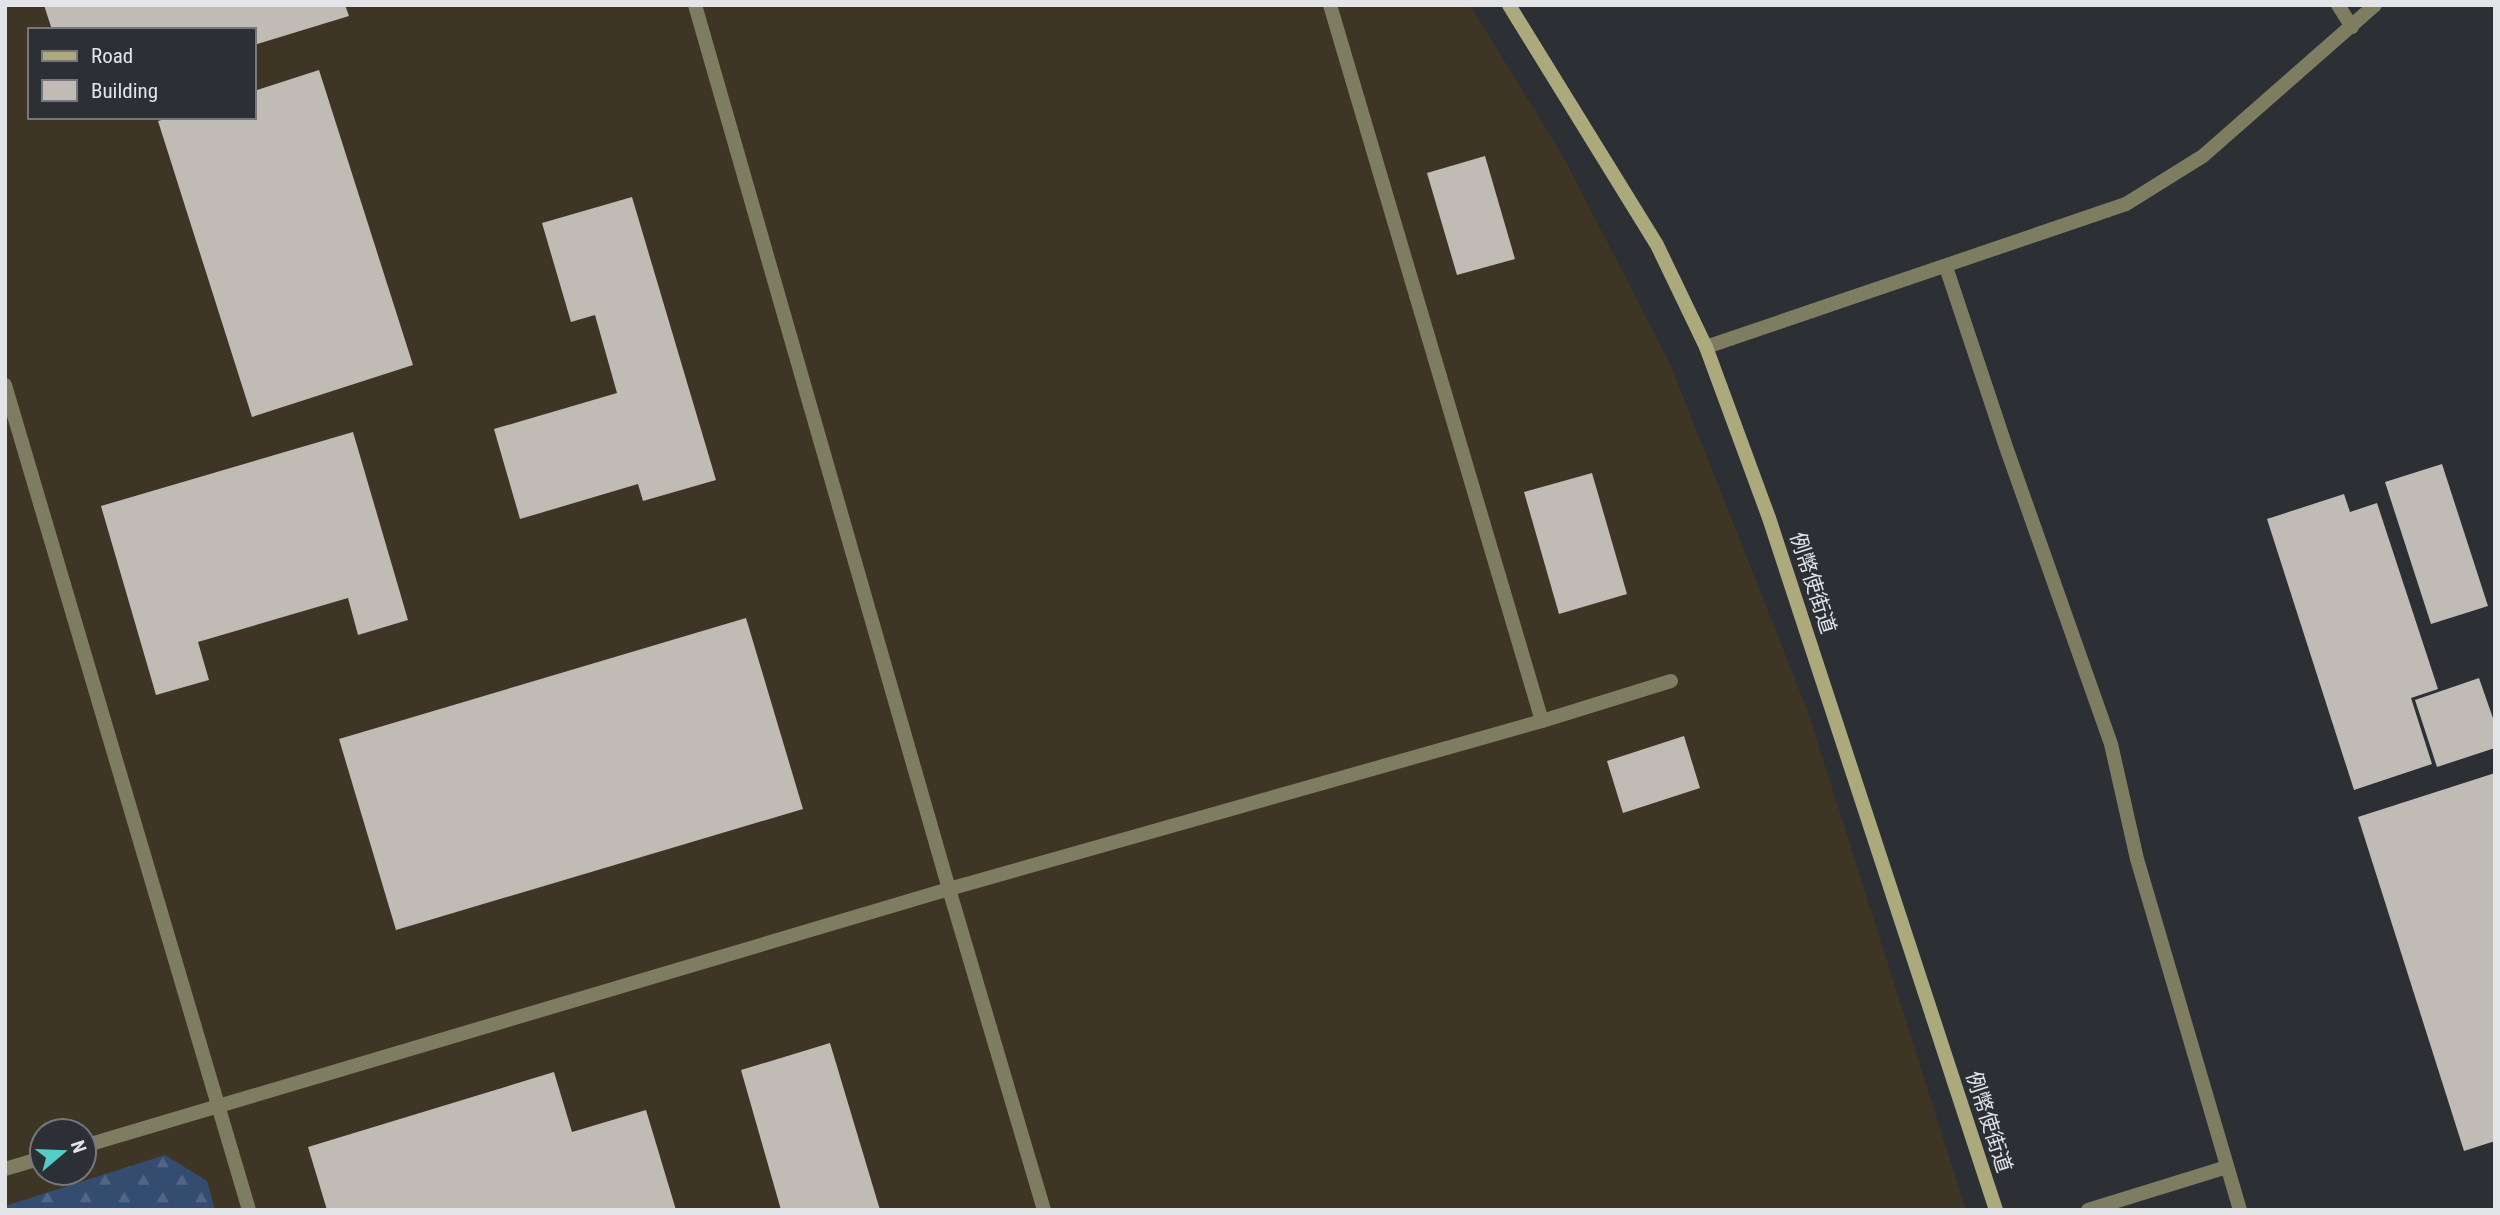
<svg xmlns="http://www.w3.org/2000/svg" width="2500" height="1215" font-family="'Roboto Condensed','Noto Sans JP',sans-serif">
<defs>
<pattern id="forest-firs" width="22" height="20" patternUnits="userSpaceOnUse" patternTransform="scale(1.75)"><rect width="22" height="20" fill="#334c70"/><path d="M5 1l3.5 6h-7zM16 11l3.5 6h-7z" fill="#506684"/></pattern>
</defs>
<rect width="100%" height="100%" fill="#2c2f34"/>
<!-- industrial -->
<path fill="#3e3525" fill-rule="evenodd" d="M 5,5 L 1470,5 L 1565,160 L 1671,366 L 1808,712 L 1966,1210 L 5,1210 ZM 30,30 L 254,30 L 254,117 L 30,117 ZM 42,1131 L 84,1131 L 84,1173 L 42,1173 Z"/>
<!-- forest -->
<polygon fill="url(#forest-firs)" points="165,1155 207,1181 215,1210 5,1210 5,1206"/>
<!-- building -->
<g fill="#c1bbb5">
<polygon points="44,5 345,5 349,16 254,45 254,30 52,30"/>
<polygon points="319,70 413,365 252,417 158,121 171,117 254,117 254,91"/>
<polygon points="1485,156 1515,259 1457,275 1427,173"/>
<polygon points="632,197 716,480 643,501 638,484 520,519 494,429 617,393 595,315 571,322 542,223"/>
<polygon points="353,432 408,620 358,635 348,598 198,642 209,680 156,695 101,506"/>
<polygon points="2442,464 2488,606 2431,624 2385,482"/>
<polygon points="1592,473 1627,594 1559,614 1524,492"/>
<polygon points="2344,494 2350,512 2377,503 2438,689 2411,698 2432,764 2354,790 2267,519"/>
<polygon points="746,618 803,809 396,930 339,739"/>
<polygon points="2479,678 2495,724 2495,748 2437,767 2415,700"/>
<polygon points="1684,736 1700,788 1623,813 1607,761"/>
<polygon points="2495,773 2495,1141 2464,1151 2358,817"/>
<polygon points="830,1043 880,1210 781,1210 741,1070"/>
<polygon points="554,1072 572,1132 646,1110 676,1210 327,1210 308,1147"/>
</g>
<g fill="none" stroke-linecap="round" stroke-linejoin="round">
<!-- lane -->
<g stroke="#7f7d61" stroke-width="14">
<polyline points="695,5 949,889 1044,1210"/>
<polyline points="1330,5 1542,721"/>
<polyline points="5,385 249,1210"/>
<polyline points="84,1146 949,889 1542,721 1671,681"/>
<polyline points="5,1169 42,1158"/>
</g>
<!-- street -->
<g stroke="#7f7d61" stroke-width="14">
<polyline points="2338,5 2352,27"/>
<polyline points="1946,267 2006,447 2111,744 2137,859 2240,1210"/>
<polyline points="1706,347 2126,204 2203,156 2375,5"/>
<polyline points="2088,1210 2227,1167"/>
</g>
<!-- secondary -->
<polyline stroke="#aca97c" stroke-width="14" points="1509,5 1657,245 1706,347 1769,518 1996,1210"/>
</g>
<g text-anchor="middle" stroke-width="7" stroke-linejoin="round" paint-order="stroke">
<!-- street labels -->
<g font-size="21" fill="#e2e4e8" stroke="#2c2f34">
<text transform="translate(1813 583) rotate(72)" y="7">例幣使街道</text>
<text transform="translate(1989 1122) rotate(72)" y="7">例幣使街道</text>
</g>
</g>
<!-- border -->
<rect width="2500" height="1215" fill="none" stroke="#e2e4e8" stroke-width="14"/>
<!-- legend -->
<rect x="28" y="28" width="228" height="91" fill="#2c2f34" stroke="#75777c" stroke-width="2"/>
<rect x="42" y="51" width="35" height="10" fill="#aca97c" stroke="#75777c" stroke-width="2"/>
<text x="91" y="63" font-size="21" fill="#e2e4e8">Road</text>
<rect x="42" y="80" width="35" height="21" fill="#c1bbb5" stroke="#75777c" stroke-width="2"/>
<text x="91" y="98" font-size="21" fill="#e2e4e8">Building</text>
<!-- north arrow -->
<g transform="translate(63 1152) rotate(71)"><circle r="33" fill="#2c2f34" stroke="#75777c" stroke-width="2"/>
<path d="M0-5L12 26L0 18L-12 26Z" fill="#54cdc6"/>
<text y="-10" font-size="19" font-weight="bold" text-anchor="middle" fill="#e2e4e8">N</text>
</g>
</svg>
